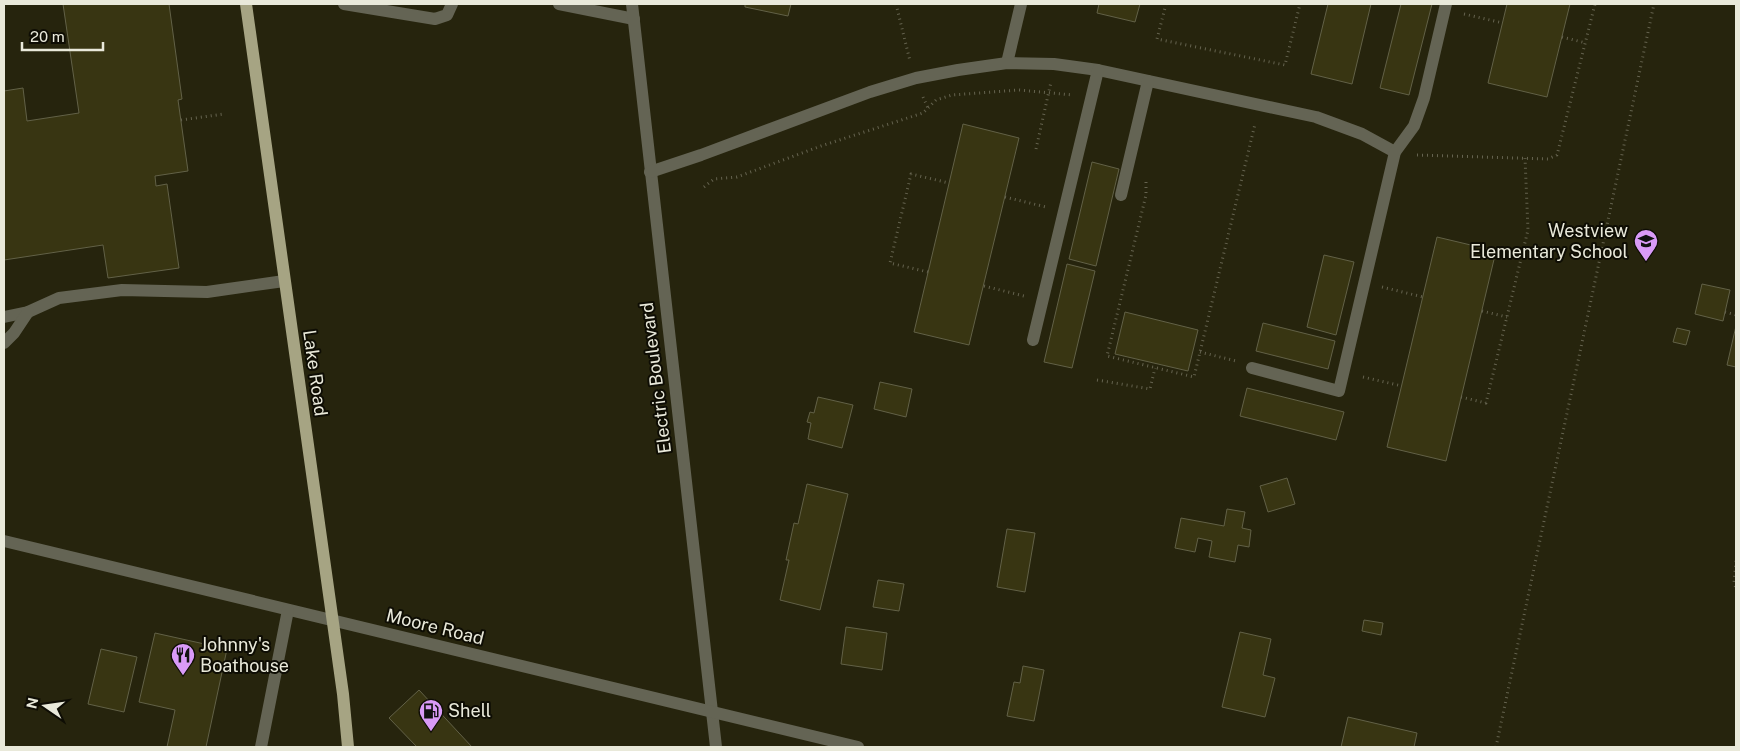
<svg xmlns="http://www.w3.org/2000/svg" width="1740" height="751" font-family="'Public Sans',sans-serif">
<rect width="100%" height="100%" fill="#26240d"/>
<!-- building -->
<g fill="#383512" stroke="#626147">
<polygon points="63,4 169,4 182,99 178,100 188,171 155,176 156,186 167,184 179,268 108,278 103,245 4,260 4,91 23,88 27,121 79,113"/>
<polygon points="745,4 791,4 788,16 745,7"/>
<polygon points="1099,4 1140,4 1135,22 1097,13"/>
<polygon points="1328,4 1371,4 1352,84 1311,74"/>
<polygon points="1401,4 1432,4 1409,95 1380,88"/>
<polygon points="1507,4 1570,4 1547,97 1488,83"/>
<polygon points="963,124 1019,138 969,345 914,332"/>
<polygon points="1092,162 1119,169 1096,266 1069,259"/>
<polygon points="1437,237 1496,251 1446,461 1387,447"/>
<polygon points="1324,255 1354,262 1336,335 1307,327"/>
<polygon points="1067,264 1095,271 1072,368 1044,362"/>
<polygon points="1702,284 1730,290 1723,321 1695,314"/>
<polygon points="1125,312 1198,330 1188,371 1115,354"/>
<polygon points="1263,323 1335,341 1328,369 1256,351"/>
<polygon points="1736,326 1736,367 1727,365"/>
<polygon points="1677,328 1690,331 1686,345 1673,342"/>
<polygon points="880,382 912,389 906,417 874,409"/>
<polygon points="1247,388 1344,412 1336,440 1240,416"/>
<polygon points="818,397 853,405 842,448 808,439 811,423 807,422 810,412 814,413"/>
<polygon points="1287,478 1295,504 1268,512 1260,486"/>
<polygon points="807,484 848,494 820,610 780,600 789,560 786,560 794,523 798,524"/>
<polygon points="1227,509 1245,512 1242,528 1251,530 1249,547 1238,545 1235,562 1209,557 1212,541 1198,538 1195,552 1175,548 1181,518 1224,526"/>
<polygon points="1007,529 1035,533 1025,592 997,587"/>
<polygon points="878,580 904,584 899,611 873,607"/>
<polygon points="1364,620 1383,623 1381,635 1362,631"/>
<polygon points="846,627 887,633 882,670 841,664"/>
<polygon points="1240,632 1271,639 1263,675 1275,678 1265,717 1222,707"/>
<polygon points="155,633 227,649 206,747 167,747 175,710 139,702"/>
<polygon points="101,649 137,657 124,712 88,704"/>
<polygon points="1023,666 1044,670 1034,721 1007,716 1014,682 1020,683"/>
<polygon points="419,690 472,747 417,747 389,718"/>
<polygon points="1348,717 1417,733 1414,747 1341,747"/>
</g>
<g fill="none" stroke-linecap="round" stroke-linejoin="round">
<!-- path -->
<g stroke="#65634f" stroke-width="3" stroke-dasharray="1 4" stroke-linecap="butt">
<polyline points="896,4 910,61"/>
<polyline points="1166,4 1157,39 1285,65 1300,4"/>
<polyline points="1464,14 1503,23"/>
<polyline points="1562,37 1586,43"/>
<polyline points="923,97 928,108"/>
<polyline points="181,120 224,114"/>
<polyline points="1036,149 1051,82"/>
<polyline points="1417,155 1548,159 1557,155 1595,4"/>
<polyline points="1146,182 1146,195 1107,356 1194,377 1255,124"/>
<polyline points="704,187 714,179 737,177 821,146 923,113 936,100 952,95 1019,90 1073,95"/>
<polyline points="1005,197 1046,207"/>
<polyline points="928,272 890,263 911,174 949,183"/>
<polyline points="984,286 1024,296"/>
<polyline points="1382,287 1423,297"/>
<polyline points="1482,311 1507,317"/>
<polyline points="1725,312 1736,315"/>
<polyline points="1200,352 1236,361"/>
<polyline points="1363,377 1402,386"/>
<polyline points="1097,380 1150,389 1155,368"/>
<polyline points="1461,397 1486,403 1528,230 1525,158"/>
<polyline points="1736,561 1734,583 1736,588"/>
<polyline points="1496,747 1654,4"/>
</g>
<!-- minor -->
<g stroke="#646454" stroke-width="12">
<polyline points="344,4 435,19 447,15 452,4"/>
<polyline points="559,4 634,19"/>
<polyline points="632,4 716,747"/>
<polyline points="1007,63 1021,4"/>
<polyline points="650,172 701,155 870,92 916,78 958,70 1007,63 1054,64 1098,70 1316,117 1362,134 1395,152"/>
<polyline points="1121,195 1148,81"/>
<polyline points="4,317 28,312 59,298 122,290 207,292 284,281"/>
<polyline points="1033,340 1098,70"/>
<polyline points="4,343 14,333 28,312"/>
<polyline points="1252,368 1339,391 1395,152 1414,126 1424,98 1446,4"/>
<polyline points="4,541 858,747"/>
<polyline points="261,747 288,610"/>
</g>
<!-- major -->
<polyline stroke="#a6a483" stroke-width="12" points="246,4 343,694 348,747"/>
</g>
<!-- icons -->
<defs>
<g id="school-pin" transform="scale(1.25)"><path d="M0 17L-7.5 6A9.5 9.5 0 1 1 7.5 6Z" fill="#d99af7" stroke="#0e0d04"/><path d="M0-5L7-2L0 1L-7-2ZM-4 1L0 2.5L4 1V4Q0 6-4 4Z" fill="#111"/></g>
<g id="restaurant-pin" transform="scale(1.25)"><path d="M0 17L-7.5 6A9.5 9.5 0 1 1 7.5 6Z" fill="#d99af7" stroke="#0e0d04"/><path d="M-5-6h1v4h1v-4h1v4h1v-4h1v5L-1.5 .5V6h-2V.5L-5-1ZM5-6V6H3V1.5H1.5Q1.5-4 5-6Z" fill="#111"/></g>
<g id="fuel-pin" transform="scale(1.25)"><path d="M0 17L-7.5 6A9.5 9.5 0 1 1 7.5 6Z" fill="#d99af7" stroke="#0e0d04"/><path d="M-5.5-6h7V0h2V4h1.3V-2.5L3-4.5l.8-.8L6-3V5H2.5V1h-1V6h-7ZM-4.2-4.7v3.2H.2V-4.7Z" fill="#111"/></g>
</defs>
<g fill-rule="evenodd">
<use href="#school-pin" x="1646" y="241"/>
<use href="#restaurant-pin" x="183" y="655"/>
<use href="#fuel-pin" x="431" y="711"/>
</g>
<g text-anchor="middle" stroke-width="4" stroke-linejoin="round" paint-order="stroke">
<!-- poi labels -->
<g font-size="18" fill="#e9e9da" stroke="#0e0d04" text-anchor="start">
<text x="1628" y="237" text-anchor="end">Westview<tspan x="1628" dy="21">Elementary School</tspan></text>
<text x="200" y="651">Johnny's<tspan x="200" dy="21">Boathouse</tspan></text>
<text x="448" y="717">Shell</text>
</g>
<!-- street labels -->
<g font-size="18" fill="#e9e9da" stroke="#0e0d04">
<text transform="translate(315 373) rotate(82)" y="6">Lake Road</text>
<text transform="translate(656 378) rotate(-97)" y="6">Electric Boulevard</text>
<text transform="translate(435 627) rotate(14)" y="6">Moore Road</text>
</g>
</g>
<!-- border -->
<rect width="1740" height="751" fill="none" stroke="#e9e9da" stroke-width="10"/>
<!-- north arrow -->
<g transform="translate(45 706) rotate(283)" stroke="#0e0d04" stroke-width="4" paint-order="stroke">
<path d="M0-4L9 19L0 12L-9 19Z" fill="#e9e9da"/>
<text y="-8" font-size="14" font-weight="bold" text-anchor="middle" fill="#e9e9da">N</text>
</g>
<!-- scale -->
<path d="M22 42v8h81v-8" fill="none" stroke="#e9e9da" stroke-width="2.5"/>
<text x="30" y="42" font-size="15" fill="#e9e9da" stroke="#0e0d04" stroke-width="4" paint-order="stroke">20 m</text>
</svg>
